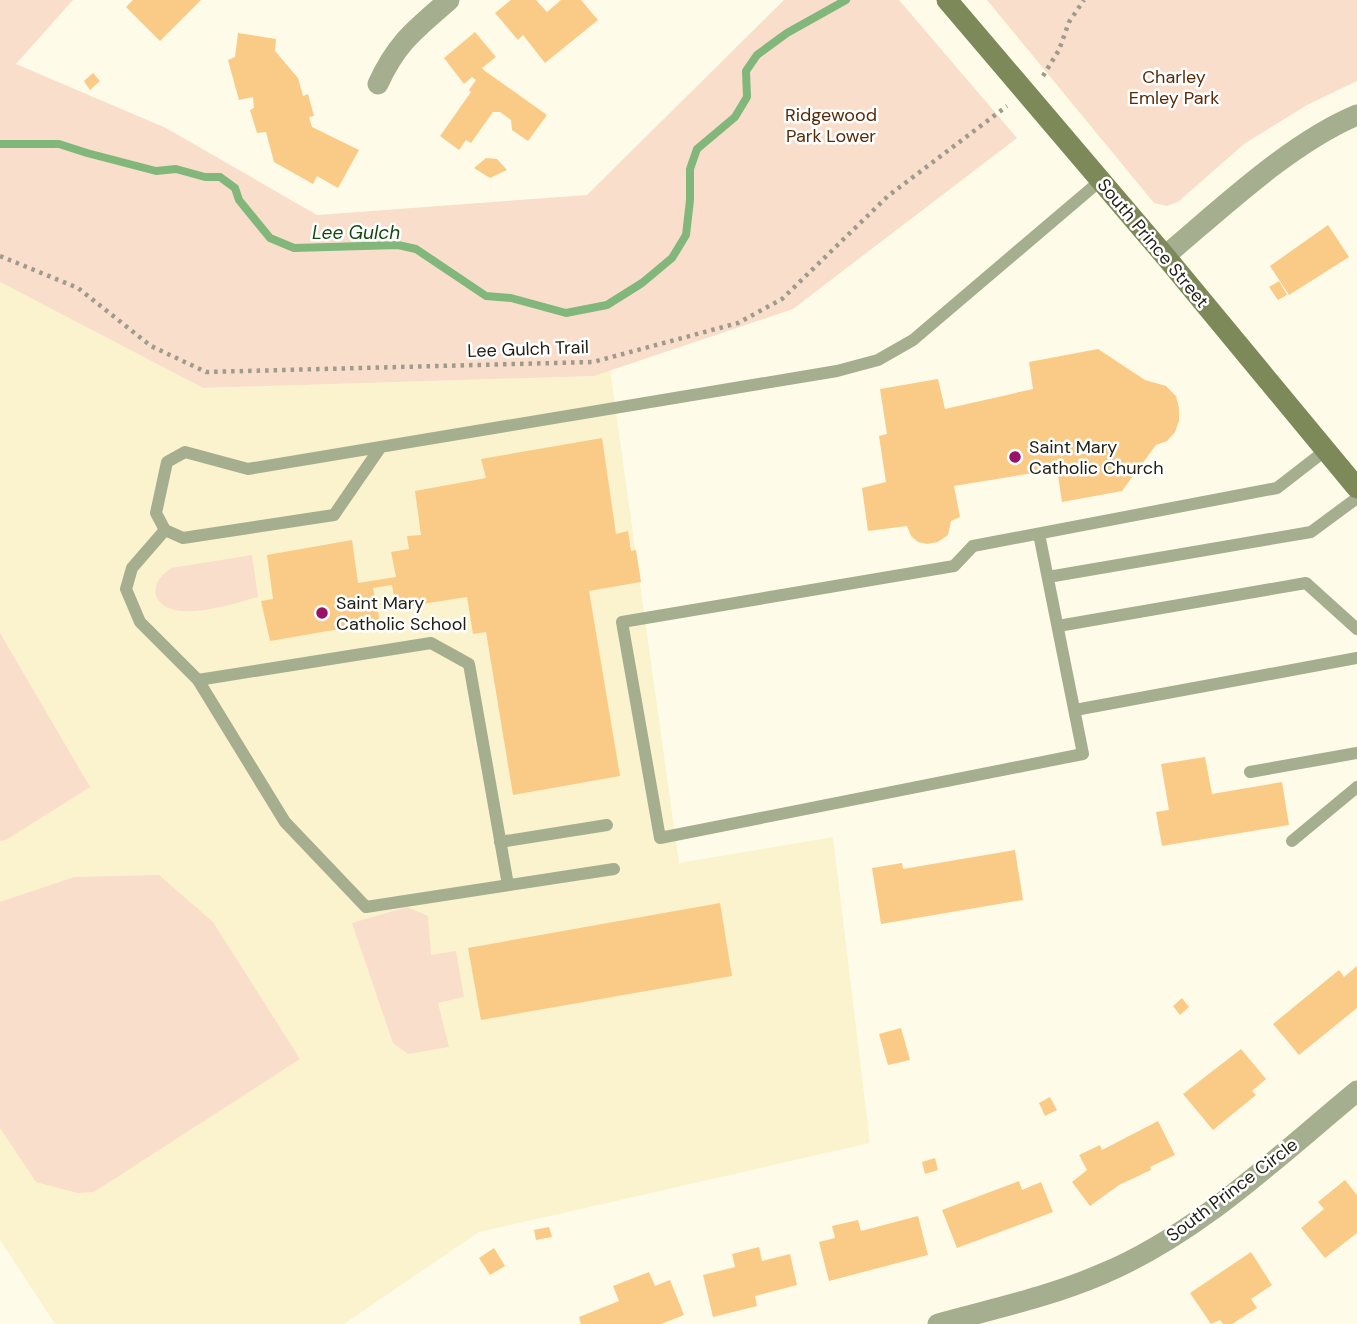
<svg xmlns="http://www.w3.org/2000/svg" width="1357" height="1324" font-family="'DM Sans',sans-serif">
<rect width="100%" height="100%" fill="#fffbe9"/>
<!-- built -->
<polygon fill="#fbf3cd" points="0,282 203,388 594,376 610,369 679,863 833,837 870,1143 479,1232 344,1324 55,1324 0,1240"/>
<!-- green -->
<g fill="#fadecc">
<polygon points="0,0 73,0 16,64 166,128 317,215 587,195 784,0 899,0 1017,138 793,309 594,376 203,388 0,282"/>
<polygon points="987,0 1357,0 1357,81 1307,105 1244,144 1178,202 1167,206 1154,203"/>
<path d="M 252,555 L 258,597 C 236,603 166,627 156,595 C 153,583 162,575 171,568 Z"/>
<polygon points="0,633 90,787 6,840 0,841"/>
<polygon points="159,875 213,922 300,1059 94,1192 77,1193 36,1182 0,1128 0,902 74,877"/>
<polygon points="407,907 428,916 431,955 456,951 464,997 438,1003 449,1047 408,1054 393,1043 352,923"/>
</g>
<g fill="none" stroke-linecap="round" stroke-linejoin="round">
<!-- stream -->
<polyline stroke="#82b77c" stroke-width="8" points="0,144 59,144 87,153 156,171 176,169 205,177 220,177 235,188 239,200 270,238 294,248 398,245 416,249 486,296 511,298 566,313 607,305 642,283 672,258 686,235 690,200 690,169 697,149 735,117 747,97 746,71 757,55 787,33 846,0"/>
</g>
<!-- building -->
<g fill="#facb87">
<polygon points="133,0 201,0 160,41 126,7"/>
<polygon points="511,0 536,0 547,12 561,0 581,0 598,20 545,63 523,35 518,40 495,13"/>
<polygon points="475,32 496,57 482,68 485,71 547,115 528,141 512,130 511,120 500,112 493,112 471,143 466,140 459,150 440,136 471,92 469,90 476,80 472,77 464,84 444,58"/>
<polygon points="238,33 276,39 275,51 298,78 303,96 308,94 314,116 309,117 312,127 359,150 338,188 317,176 313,184 274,162 266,132 257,133 250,110 254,108 253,97 239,100 228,60 235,57"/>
<polygon points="93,73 100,81 90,90 84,81"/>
<polygon points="486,158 497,159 507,170 490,178 474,168"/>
<polygon points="1328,225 1349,257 1289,295 1270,266"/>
<polygon points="1279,281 1287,295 1278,300 1269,287"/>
<polygon points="1098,349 1145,380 1166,386 1176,396 1179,408 1179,421 1175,432 1167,441 1156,445 1122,491 1062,502 1057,469 954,486 960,517 951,521 948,535 938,542 927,544 918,542 911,536 907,526 868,531 862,488 886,482 879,436 887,434 880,389 938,379 945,409 1033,389 1029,362"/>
<polygon points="602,438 616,534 628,531 631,551 636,550 641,582 589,591 620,776 513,795 486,632 473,634 467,597 396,608 392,585 373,588 380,622 270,641 261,601 273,599 267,555 352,540 358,583 396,577 391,552 409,549 407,536 421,535 415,491 486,478 481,459"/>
<polygon points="1205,757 1212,794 1282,782 1289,825 1162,846 1156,812 1169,810 1161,764"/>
<polygon points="1015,850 1023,900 881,924 872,868 902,863 903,869"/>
<polygon points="720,903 732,976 481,1020 468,948"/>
<polygon points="1357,966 1357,1008 1299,1055 1273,1024 1339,970 1344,977"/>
<polygon points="1182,998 1189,1007 1180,1015 1173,1006"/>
<polygon points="901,1028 910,1060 888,1065 879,1034"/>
<polygon points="1241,1049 1266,1079 1252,1091 1256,1095 1213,1130 1183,1094"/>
<polygon points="1050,1097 1057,1110 1045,1116 1039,1103"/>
<polygon points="1158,1121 1175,1155 1150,1167 1151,1170 1119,1185 1090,1206 1072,1182 1087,1170 1079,1155 1100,1145 1102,1150"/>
<polygon points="935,1158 938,1170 925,1174 922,1162"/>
<polygon points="1345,1180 1357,1195 1357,1233 1325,1258 1301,1228 1324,1209 1318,1202"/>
<polygon points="1019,1181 1022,1190 1041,1182 1053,1212 957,1248 942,1210"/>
<polygon points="918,1216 928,1255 829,1281 819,1242 835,1238 832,1226 858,1220 861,1231"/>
<polygon points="549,1227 552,1237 536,1240 534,1230"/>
<polygon points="759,1247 762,1261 790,1254 797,1285 755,1296 757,1306 713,1317 703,1275 735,1267 732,1254"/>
<polygon points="494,1248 505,1266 490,1275 479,1258"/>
<polygon points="1251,1252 1272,1285 1251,1299 1257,1308 1232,1324 1223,1324 1220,1320 1211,1324 1190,1293"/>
<polygon points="649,1272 655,1286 670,1280 684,1315 661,1324 581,1324 579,1317 619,1301 613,1286"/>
</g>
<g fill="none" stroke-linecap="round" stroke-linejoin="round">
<!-- path -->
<g stroke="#9e9b8c" stroke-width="4.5" stroke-dasharray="3.5 5" stroke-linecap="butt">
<polyline points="1043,76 1059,50 1069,22 1084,0"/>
<polyline points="0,256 78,288 151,346 206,372 593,362 738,323 782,299 888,196 1007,106"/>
</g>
<!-- lane -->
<g stroke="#a5ae8e" stroke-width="12">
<polyline points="380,448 334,515 183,538 165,530 156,513 167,462 185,452 248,469 837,371 878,360 913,340 1100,181"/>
<polyline points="165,530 132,568 126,589 140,622 198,680 285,822 366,907 614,869"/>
<polyline points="1039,534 1083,754 660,838 622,622 954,566 973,546 1277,488 1326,450"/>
<polyline points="1048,577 1311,532 1357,498"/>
<polyline points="1058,626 1306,583 1357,629"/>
<polyline points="198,680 431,643 469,664 508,885"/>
<polyline points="1075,710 1357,658"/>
<polyline points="1250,772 1357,753"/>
<polyline points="1292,841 1357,787"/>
<polyline points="500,842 607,825"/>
</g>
<!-- street -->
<g stroke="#a5ae8e" stroke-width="21">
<path d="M 378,84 C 397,42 416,29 449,0"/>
<path d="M 1165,256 C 1221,209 1290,143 1357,115"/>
<path d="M 938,1324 C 992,1309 1049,1297 1102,1274 C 1198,1234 1277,1157 1357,1091"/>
</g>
<!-- secondary -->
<polyline stroke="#7d8959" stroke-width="21" points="947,0 1165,256 1357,488"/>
</g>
<!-- markers -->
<g fill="#981267" stroke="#fff" stroke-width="2.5">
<circle cx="1015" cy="457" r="7"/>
<circle cx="322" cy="613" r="7"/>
</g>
<g text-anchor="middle" stroke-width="5" stroke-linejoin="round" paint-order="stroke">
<!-- park labels -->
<g font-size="18" fill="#572b08" stroke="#fff">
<text x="1174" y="83">Charley<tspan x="1174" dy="21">Emley Park</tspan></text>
<text x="831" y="121">Ridgewood<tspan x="831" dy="21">Park Lower</tspan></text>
</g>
<!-- street labels -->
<g font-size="18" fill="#222015" stroke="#fff">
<text transform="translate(1153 243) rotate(50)" y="6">South Prince Street</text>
<text transform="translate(528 349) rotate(-2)" y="6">Lee Gulch Trail</text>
<text transform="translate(1232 1190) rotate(-37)" y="6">South Prince Circle</text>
</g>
<!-- poi labels -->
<g font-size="18" fill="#222015" stroke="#fff" text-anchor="start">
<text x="1029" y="453">Saint Mary<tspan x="1029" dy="21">Catholic Church</tspan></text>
<text x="336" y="609">Saint Mary<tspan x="336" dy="21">Catholic School</tspan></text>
</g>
<!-- water labels -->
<g font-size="19" font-style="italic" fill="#144a0f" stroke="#fff">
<text x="356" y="239">Lee Gulch</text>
</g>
</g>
</svg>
